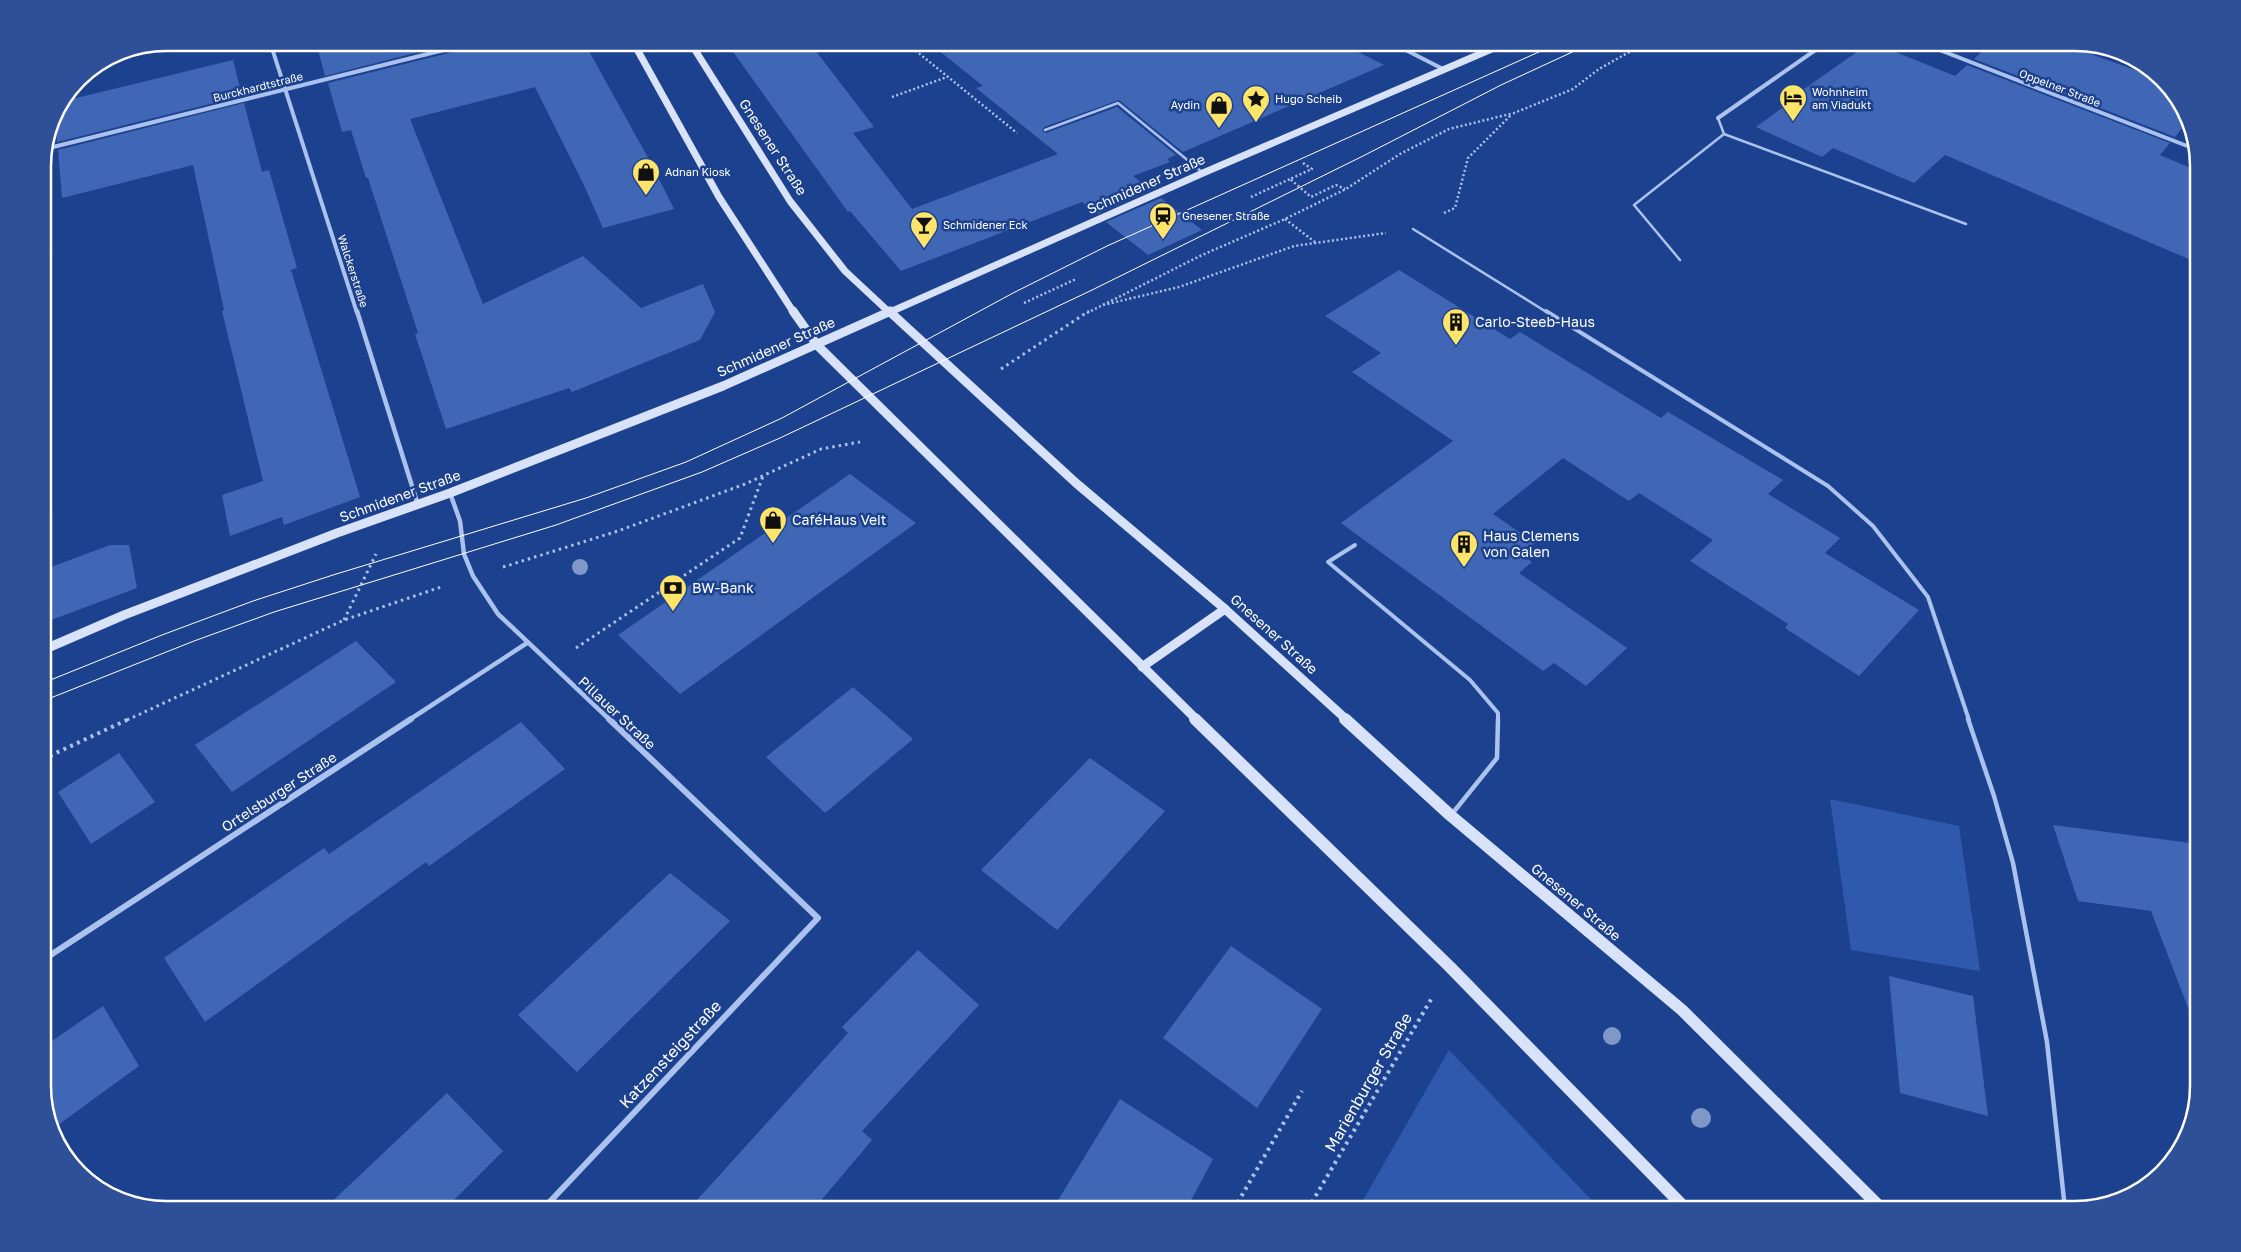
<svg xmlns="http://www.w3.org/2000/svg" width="2241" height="1252" font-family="'Golos Text',sans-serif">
<rect width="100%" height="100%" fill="#1c418f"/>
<!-- green -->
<g fill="#2f59ad">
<polygon points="1830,799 1959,826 1980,971 1851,950"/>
<polygon points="1449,1050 1600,1209 1358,1209"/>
</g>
<!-- building -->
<g fill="#4067b5">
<polygon points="316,42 458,42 325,76"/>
<polygon points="480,42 584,42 652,165 674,209 603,228 583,183 535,87 410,119 483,304 583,256 641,308 703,284 715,312 700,340 572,392 569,388 446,429 415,334 418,333 368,178 366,178 351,130 342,132 328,83 477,46"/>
<polygon points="726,42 809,42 874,127 853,133 912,209 1058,154 976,88 983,86 928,42 1338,42 1384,65 1183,152 1119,100 1044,127 1042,131 1046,133 1117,107 1176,155 1167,159 1170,162 1133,176 1151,190 1097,214 1082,202 901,271 850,211 848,212"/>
<polygon points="1871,42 1955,76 1967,65 2170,143 2160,155 2198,171 2198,263 1945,155 1914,183 1833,148 1822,157 1756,127 1800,95 1797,94"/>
<polygon points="1992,42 2057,42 2155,77 2178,98 2186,123 2175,137 1974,59"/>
<polygon points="233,60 242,96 57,142 55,114 64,101"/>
<polygon points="244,103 262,172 269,170 297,268 291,270 360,497 284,525 282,517 230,536 222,495 263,481 222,311 224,310 193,165 62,198 58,150"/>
<polygon points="1161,198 1202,230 1148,255 1106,222"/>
<polygon points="1399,270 1510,339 1520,332 1661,418 1668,412 1783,480 1768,494 1840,538 1825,553 1919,610 1859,676 1785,628 1788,624 1690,561 1713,540 1639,493 1629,501 1563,458 1493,514 1535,543 1521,554 1532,562 1519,573 1627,648 1586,686 1554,663 1543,671 1341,523 1453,441 1352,372 1381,353 1325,316"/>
<polygon points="850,474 916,523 680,694 618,635"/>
<polygon points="110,545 129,545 137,588 43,623 43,570"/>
<polygon points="356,641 396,682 232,792 195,745"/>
<polygon points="853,687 913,739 825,813 766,757"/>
<polygon points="521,722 565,769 429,866 426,862 205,1022 164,958 324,848 329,854"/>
<polygon points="119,753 155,802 91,844 58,792"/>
<polygon points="1090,758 1165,811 1057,930 981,870"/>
<polygon points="2053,825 2198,844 2198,1025 2195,1026 2151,911 2078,901"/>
<polygon points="670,873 730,921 577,1072 518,1015"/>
<polygon points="1231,946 1322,1009 1257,1108 1163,1038"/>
<polygon points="918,950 979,1005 862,1131 872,1140 813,1210 688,1210 848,1033 842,1027"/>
<polygon points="1889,976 1973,996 1988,1116 1900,1093"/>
<polygon points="103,1006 139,1066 54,1128 43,1094 43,1047"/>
<polygon points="447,1093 503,1151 444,1210 323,1210"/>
<polygon points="1120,1099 1213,1159 1186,1210 1052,1210"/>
</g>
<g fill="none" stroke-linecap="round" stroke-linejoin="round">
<!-- path-far2 -->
<g stroke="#abc1ee" stroke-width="2.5" stroke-dasharray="2 2.5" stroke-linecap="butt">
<polyline points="905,42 1017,133"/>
<polyline points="892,97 947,77"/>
<polyline points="1303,163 1312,169 1290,179 1311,197 1336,185 1345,189"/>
<polyline points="1251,197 1290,179"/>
<polyline points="1444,213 1455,208 1468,158 1512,114"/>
<polyline points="1285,219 1315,242"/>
<polyline points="1024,303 1076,279"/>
<polyline points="1103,305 1179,287 1294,246 1386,233"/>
<polyline points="1087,313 1202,255 1285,219 1346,189 1400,154 1449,129 1514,113 1573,89 1599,69 1647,42"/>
</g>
<!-- path-far1 -->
<g stroke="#abc1ee" stroke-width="3" stroke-dasharray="2.5 4" stroke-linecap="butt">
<polyline points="1001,369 1089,311"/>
<polyline points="503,567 618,531 745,484 821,449 860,442"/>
<polyline points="344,620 376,554"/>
<polyline points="576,648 740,538 763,476"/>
<polyline points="127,720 344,620 444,586"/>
</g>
<!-- path -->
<g stroke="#abc1ee" stroke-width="4" stroke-dasharray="3 4.5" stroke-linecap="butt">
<polyline points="43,759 129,719"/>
<polyline points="1234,1209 1302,1091"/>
<polyline points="1308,1209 1433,996"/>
</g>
<!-- lane-far2 -->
<g stroke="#abc1ee" stroke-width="2.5">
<polyline points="1045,130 1118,103 1202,172"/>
<polyline points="1724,134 1966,224"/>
<polyline points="1413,229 1548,313"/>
<polyline points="1680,260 1634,205 1724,134 1718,118"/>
</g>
<!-- lane-far1 -->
<g stroke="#abc1ee" stroke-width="4">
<polyline points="1546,311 1828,486 1873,526 1928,597 1969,720"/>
<polyline points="1355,545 1328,562 1470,680 1498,713 1498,720"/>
</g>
<!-- lane -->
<g stroke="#abc1ee" stroke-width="4.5">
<polyline points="1968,719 1994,796 2013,863 2047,1042 2065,1209"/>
<polyline points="1452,814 1497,758 1498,719"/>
</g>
<!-- street-far2 -->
<g stroke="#abc1ee" stroke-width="4">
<polyline points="270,42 357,313"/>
<polyline points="1390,42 1445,70"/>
<polyline points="1919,42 2195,149"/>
<polyline points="1718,118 1827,42"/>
<polyline points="45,149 476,42"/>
</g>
<!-- street-far1 -->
<g stroke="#abc1ee" stroke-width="4.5">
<polyline points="357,311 418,505"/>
<polyline points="450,493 460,521 464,554 473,576 498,614 610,720"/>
<polyline points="409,720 527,643"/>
</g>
<!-- street -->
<g stroke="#abc1ee" stroke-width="6">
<polyline points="43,960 411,719"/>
<polyline points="543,1209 818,918 609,719"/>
</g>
<!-- secondary-far2 -->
<g stroke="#d8e2fa" stroke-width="7">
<polyline points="633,42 719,197 794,313"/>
<polyline points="690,42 790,201 845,271 890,313"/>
<polyline points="888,313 1203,173 1508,42"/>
</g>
<!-- secondary-far1 -->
<g stroke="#d8e2fa" stroke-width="9">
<polyline points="793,311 817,345 1197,720"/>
<polyline points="889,311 1076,483 1225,609 1347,720"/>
<polyline points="43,650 124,615 337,533 450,493 723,386 891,311"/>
<polyline points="1142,667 1225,609"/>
</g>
<!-- secondary -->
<g stroke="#d8e2fa" stroke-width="12">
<polyline points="1195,719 1450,967 1686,1209"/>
<polyline points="1345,719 1450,815 1682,1010 1882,1209"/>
</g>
<!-- tram -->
<g stroke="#fff" stroke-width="1">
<polyline points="43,683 162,635 253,601 333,575 586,498 686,462 782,418 1015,292 1107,246 1561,42"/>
<polyline points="43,701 194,641 274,612 556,525 702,472 780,438 1090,291 1365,155 1501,85 1594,42"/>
</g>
</g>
<!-- trees -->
<g fill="#8097ca">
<circle cx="580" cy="567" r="8"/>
<circle cx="1612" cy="1036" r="9"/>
<circle cx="1701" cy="1118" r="10"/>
</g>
<!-- icons -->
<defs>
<g id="hotel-pin" transform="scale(1.4375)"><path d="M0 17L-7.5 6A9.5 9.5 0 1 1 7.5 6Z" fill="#fee569" stroke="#1c418f"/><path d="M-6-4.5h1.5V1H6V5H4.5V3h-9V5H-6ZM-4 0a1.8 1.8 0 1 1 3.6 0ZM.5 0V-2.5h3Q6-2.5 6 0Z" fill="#111"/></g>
<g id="sight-pin" transform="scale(1.4375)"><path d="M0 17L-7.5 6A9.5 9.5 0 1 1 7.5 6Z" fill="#fee569" stroke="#1c418f"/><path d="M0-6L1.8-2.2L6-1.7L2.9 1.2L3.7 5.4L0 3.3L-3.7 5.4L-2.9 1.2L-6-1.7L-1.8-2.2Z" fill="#111"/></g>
<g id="shop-pin" transform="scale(1.4375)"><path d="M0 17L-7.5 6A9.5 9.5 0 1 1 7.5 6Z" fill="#fee569" stroke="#1c418f"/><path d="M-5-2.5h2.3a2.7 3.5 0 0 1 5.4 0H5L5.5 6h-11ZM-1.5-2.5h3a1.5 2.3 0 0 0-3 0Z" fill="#111"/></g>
<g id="station-pin" transform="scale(1.4375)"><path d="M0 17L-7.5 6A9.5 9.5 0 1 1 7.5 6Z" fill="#fee569" stroke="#1c418f"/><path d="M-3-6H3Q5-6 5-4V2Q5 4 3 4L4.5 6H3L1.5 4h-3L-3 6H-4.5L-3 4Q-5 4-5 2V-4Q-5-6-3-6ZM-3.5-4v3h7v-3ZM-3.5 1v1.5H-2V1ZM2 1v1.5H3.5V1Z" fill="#111"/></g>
<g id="bar-pin" transform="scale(1.4375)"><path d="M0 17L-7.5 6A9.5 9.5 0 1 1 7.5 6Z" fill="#fee569" stroke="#1c418f"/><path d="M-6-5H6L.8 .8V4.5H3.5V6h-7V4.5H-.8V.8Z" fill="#111"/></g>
<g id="building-pin" transform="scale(1.4375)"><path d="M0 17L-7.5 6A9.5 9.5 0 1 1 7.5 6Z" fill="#fee569" stroke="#1c418f"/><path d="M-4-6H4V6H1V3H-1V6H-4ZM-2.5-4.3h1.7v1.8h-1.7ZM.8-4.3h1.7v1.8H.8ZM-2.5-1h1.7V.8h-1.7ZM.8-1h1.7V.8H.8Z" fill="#111"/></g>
<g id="bank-pin" transform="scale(1.4375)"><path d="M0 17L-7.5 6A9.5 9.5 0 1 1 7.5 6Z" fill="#fee569" stroke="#1c418f"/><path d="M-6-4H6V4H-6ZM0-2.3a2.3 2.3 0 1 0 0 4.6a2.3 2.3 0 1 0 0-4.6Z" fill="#111"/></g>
</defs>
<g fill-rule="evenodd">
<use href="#hotel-pin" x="1793" y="98"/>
<use href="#sight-pin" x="1256" y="99"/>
<use href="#shop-pin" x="1219" y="105"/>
<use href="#shop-pin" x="646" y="172"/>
<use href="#station-pin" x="1163" y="216"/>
<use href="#bar-pin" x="924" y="225"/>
<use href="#building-pin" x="1456" y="322"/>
<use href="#shop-pin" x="773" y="520"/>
<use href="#building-pin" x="1464" y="544"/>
<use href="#bank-pin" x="673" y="588"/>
</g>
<g text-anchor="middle" stroke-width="5" stroke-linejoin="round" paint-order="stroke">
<!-- far-street labels -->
<g font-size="11" fill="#fff" stroke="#1c418f">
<text transform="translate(258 87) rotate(-14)" y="4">Burckhardtstraße</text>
<text transform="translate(2060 88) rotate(21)" y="4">Oppelner Straße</text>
<text transform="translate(353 271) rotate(72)" y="4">Walckerstraße</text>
</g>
<!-- far-poi labels -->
<g font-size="11" fill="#fff" stroke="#1c418f" text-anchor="start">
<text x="1812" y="96">Wohnheim<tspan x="1812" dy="13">am Viadukt</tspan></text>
<text x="1275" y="103">Hugo Scheib</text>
<text x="1200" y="109" text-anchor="end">Aydin</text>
<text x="665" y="176">Adnan Kiosk</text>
<text x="1182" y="220">Gnesener Straße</text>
<text x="943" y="229">Schmidener Eck</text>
</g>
<!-- street labels -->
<g font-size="14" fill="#fff" stroke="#1c418f">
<text transform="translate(773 147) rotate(57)" y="5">Gnesener Straße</text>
<text transform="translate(1146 184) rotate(-24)" y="5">Schmidener Straße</text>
<text transform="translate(776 347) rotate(-24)" y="5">Schmidener Straße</text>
<text transform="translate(400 496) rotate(-20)" y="5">Schmidener Straße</text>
<text transform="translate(1274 634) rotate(42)" y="5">Gnesener Straße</text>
<text transform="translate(617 713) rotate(43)" y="5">Pillauer Straße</text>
<text transform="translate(279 792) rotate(-33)" y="5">Ortelsburger Straße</text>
<text transform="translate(1576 902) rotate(40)" y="5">Gnesener Straße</text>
</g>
<!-- poi labels -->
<g font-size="14" fill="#fff" stroke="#1c418f" text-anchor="start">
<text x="1475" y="327">Carlo-Steeb-Haus</text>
<text x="792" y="525">CaféHaus Veit</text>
<text x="1483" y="541">Haus Clemens<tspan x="1483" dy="16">von Galen</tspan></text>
<text x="692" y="593">BW-Bank</text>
</g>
<!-- near-street labels -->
<g font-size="16" fill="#fff" stroke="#1c418f">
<text transform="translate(670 1054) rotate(-47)" y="6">Katzensteigstraße</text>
<text transform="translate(1368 1082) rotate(-60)" y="6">Marienburger Straße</text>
</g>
</g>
<!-- crop -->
<path d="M0 0H2241V1252H0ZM166 51H2075A115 115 0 0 1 2190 166V1086A115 115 0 0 1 2075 1201H166A115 115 0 0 1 51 1086V166A115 115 0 0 1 166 51Z" fill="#2e5098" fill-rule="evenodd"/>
<path fill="none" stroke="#fff" stroke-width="2.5" d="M166 51H2075A115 115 0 0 1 2190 166V1086A115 115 0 0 1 2075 1201H166A115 115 0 0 1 51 1086V166A115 115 0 0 1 166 51Z"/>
</svg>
